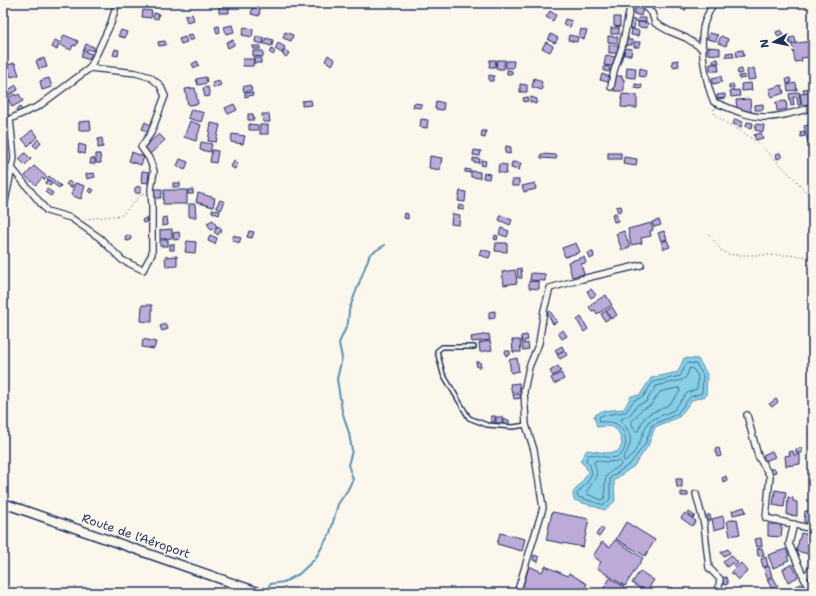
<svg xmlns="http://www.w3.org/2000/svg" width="816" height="596" font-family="'Shantell Sans',sans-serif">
<rect width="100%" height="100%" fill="#fbf7ec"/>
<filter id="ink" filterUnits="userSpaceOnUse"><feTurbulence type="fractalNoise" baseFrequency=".025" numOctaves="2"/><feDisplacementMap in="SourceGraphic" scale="8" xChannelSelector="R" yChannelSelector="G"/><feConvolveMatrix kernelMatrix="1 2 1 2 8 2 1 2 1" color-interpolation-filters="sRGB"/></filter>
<g filter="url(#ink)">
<!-- water -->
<path fill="#86cfe7" stroke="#5b8fb0" d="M 684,358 L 698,359 L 707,374 L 706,396 L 692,400 L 679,417 L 655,427 L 648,446 L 634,466 L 614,480 L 615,501 L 605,510 L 574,500 L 573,493 L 584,479 L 588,472 L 586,467 L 580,461 L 587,450 L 606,453 L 617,452 L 622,445 C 620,427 613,425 597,427 L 594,416 L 601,411 L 624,409 L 631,396 L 640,395 L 651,378 L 678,372 Z"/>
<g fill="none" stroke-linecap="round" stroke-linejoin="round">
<!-- shore -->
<g stroke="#466f95" stroke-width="1">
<path d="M 687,363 L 696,364 L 703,375 L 702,393 L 690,397 L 677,414 L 652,425 L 645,444 L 631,463 L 610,478 L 610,499 L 604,505 L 578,497 L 577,494 L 588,481 L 592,473 L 590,465 L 586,461 L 588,455 C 597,453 610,461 619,456 C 629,449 627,432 618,425 C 613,421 606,422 600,422 L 599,417 L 603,415 L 626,412 L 634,400 L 643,397 L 653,382 L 680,376 Z"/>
<path d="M 690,368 L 693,369 L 698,376 L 697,389 L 687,393 L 674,410 L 649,421 C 643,430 636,459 624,461 L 623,458 C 633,444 633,434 621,421 L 621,419 L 630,415 L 637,405 L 646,402 L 656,386 L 682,380 L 686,377 Z"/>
<path d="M 679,388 L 680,391 C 677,395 673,402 668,405 C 651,416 647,408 638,431 L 635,431 L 631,422 L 636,417 L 641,410 L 651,405 L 660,392 Z"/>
<path d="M 596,460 L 605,462 L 620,461 L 621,463 L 621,465 C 603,476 605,476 605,497 L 602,500 L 587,494 L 586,493 C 592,481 601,477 594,463 Z"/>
</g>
<!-- stream -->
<polyline stroke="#5b8fb0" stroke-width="2" points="266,593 270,584 284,582 299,574 315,559 330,533 338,504 347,491 353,479 348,465 352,451 349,433 342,411 337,379 342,358 339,343 348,323 349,310 370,254 385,245"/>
</g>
<!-- building -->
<g fill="#beaad9" stroke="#1b2f5e">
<polygon points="229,3 229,13 219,13 219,4"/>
<polygon points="667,3 675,3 675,8 667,7"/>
<polygon points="683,3 687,4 685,11 681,9"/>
<polygon points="733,3 741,3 735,8 732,4"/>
<polygon points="636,6 643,8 641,16 634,14"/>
<polygon points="253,7 260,9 259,16 251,14"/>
<polygon points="143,10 152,11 151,18 142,17"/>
<polygon points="550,11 556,15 553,21 546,17"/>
<polygon points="154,13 159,14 158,19 153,18"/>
<polygon points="192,14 194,20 187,22 185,16"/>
<polygon points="614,17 620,17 620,27 614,26"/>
<polygon points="638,18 646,18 646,22 637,22"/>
<polygon points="565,19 572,21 570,27 563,25"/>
<polygon points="629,19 635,20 634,29 628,28"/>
<polygon points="638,22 648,23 647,28 638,27"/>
<polygon points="232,25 234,32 226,34 224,27"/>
<polygon points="219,26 220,32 217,33 215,27"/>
<polygon points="244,27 253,29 252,37 242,35"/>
<rect x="611" y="28" width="8" height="6"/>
<polygon points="581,29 587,31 584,39 579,37"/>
<polygon points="632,29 639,31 638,36 631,35"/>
<polygon points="121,30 127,32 125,38 118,36"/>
<polygon points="781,30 783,35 778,37 776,32"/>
<polygon points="285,32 293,35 291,41 283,38"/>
<polygon points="709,33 718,35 716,41 707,39"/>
<polygon points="192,34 194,39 190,41 187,36"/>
<polygon points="551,34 558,38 555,43 548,40"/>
<polygon points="64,35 78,41 76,46 73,45 71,50 60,45"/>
<polygon points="569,35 578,37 577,42 568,40"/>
<polygon points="256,36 264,38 263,44 255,42"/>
<polygon points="608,36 618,37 617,43 608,42"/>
<polygon points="721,36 728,39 726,46 718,43"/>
<polygon points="185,37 187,42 181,44 179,39"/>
<polygon points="624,37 628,37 628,40 632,40 632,45 624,45"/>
<polygon points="795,37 796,44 790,44 789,38"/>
<polygon points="266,38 273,40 272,46 264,44"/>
<polygon points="55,40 59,42 57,50 52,47"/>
<polygon points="233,40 234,45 228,48 226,42"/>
<polygon points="165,41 166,45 159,46 158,42"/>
<polygon points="811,41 812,47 809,47 811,57 801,58 802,61 795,62 792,44"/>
<polygon points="546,42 553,46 550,52 542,48"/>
<polygon points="634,42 640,42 639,47 634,47"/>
<polygon points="278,43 285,47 282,53 275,49"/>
<polygon points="86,44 94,47 93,51 87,49 86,52 92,54 89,60 81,57"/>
<rect x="609" y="45" width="9" height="8"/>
<rect x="253" y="46" width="7" height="3"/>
<polygon points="708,47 720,48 720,55 708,54"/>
<polygon points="624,48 632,49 631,55 624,55"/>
<polygon points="115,49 119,50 118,56 113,55"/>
<polygon points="272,49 275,52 273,55 269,52"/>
<polygon points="285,50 289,53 286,57 282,54"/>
<polygon points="743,50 744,56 737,57 736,51"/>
<polygon points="253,51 263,51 263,57 253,56"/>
<polygon points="733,52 734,57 726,57 726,53"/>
<polygon points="328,55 335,60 332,65 325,61"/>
<polygon points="606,55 615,57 612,66 604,65"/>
<polygon points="44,58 47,67 39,69 36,61"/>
<rect x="254" y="58" width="7" height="5"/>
<polygon points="243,59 254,59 253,66 243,66"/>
<polygon points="718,59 719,63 713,63 713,60"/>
<polygon points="490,60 496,60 495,67 489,67"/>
<polygon points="497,60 505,60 504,69 496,69"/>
<polygon points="678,60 679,66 673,67 672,61"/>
<polygon points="197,61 199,65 194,68 192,64"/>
<polygon points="506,61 514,61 513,68 506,68"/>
<polygon points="15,63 19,75 11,77 7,65"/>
<polygon points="710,64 718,64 719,71 710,71"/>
<polygon points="604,66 610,67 609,72 604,71"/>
<polygon points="627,67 636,68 635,78 626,77"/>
<polygon points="640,68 646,70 645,77 639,76"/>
<polygon points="754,68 756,79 748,80 747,70"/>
<polygon points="742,69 742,73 738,74 737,70"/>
<polygon points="507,70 512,71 512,74 507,74"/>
<polygon points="602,74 610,77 608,82 600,80"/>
<polygon points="489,75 494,76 493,81 489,81"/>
<polygon points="745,75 745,78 739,79 739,76"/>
<polygon points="616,76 622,76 622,79 624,79 624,91 614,91 614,78 616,79"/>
<polygon points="721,76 722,82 713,84 712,78"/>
<polygon points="206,77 207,83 198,85 196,79"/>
<polygon points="49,78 52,87 42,90 40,81"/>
<polygon points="534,78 542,82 541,86 542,87 542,90 532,87"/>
<polygon points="790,78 791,83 787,84 786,79"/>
<polygon points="219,81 221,85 214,88 212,83"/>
<polygon points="751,83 752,90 742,91 741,84"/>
<polygon points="796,83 797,90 788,91 787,85"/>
<polygon points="520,84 527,85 527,92 520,92"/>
<polygon points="635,84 642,85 641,89 635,88"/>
<polygon points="733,84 734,88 729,89 729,85"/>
<polygon points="16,85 18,90 9,95 7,91"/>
<polygon points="250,85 252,90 244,92 243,87"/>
<polygon points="782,85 784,93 772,97 769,89"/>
<polygon points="208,87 210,96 205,97 203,88"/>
<polygon points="195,88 198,104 188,105 185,89"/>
<polygon points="813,88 813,96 812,97 811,92 804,93 803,89"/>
<polygon points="739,90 740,96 731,97 730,91"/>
<polygon points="252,92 253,95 245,97 245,93"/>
<polygon points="799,92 801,105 798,105 797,97 793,97 794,105 791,106 789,94"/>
<polygon points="809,93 811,104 802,105 800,94"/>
<polygon points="15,94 16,96 19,94 23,101 12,107 8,98"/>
<polygon points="622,94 637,95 637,108 621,107"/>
<polygon points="725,94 725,98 717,99 717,95"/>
<polygon points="528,97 528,101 524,102 523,98"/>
<polygon points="531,97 537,99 536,104 530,102"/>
<polygon points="750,99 751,112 737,108 736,100"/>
<polygon points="311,100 312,105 302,106 302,101"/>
<polygon points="436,101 444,103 443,110 435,109"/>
<polygon points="786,101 787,109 777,111 776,102"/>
<polygon points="414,103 421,104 421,108 413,107"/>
<polygon points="234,104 237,110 228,114 225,108"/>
<polygon points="763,104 763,110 755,110 755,105"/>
<polygon points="20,107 22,110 17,113 16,110"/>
<polygon points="191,109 204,113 201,122 188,118"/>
<polygon points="248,114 253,114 254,120 248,120"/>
<polygon points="262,114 269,114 270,122 263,122"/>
<polygon points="421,119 428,120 427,128 420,127"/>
<polygon points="735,119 743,122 741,127 733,124"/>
<polygon points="90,121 91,130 79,130 79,122"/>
<polygon points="190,121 201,125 196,141 184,137"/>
<polygon points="145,122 152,126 148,132 142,129"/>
<polygon points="747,122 753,123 752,128 746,127"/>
<rect x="3" y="123" width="6" height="8"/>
<polygon points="211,123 220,125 216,142 208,141"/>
<polygon points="249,124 258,125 258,130 249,130"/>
<polygon points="756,124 764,125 763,132 755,130"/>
<polygon points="813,124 813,142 808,143 804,126"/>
<rect x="260" y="125" width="8" height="9"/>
<polygon points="32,130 38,136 28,146 22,139"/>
<polygon points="482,131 486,131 485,138 481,137"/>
<polygon points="804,131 805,136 801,137 800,132"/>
<polygon points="761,133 763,138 756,140 754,135"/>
<polygon points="159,134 165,140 150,154 144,147"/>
<polygon points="232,134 245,136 243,144 231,142"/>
<polygon points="102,138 103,147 98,148 98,139"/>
<polygon points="38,139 41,142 37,148 33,145"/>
<polygon points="201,142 212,144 210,152 200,150"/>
<polygon points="79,144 86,146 85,154 78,152"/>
<polygon points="506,146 511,147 510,154 505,153"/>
<polygon points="212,150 218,151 216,163 210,162"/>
<polygon points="474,150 481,151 480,156 473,155"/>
<polygon points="132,152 144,157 141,165 129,161"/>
<polygon points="25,153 31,159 25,165 19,159"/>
<rect x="608" y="153" width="13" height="6"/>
<polygon points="780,153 782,157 777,159 776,154"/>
<polygon points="96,154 100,154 101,163 96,163"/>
<polygon points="541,154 557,155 556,159 541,158"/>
<polygon points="430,156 442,158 440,170 429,168"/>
<polygon points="624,157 637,159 636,166 623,164"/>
<polygon points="91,158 95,159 95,164 90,164"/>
<polygon points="473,158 480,159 479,163 473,162"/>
<polygon points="180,159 188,162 185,170 177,166"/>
<polygon points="234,160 238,163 235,169 231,167"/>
<polygon points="482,160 486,161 485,166 481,165"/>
<polygon points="512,162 521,163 519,170 511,168"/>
<polygon points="499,164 507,165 506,174 498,172"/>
<polygon points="34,166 47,177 44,180 42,178 36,185 25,176"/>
<polygon points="465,169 470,170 470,173 465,172"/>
<polygon points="142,171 149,172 148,183 141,182"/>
<polygon points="471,171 480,172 480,178 471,177"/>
<polygon points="94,173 95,177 87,179 86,174"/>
<polygon points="484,173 490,174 489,179 483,178"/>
<polygon points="49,176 61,186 59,188 47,179"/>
<polygon points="48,180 52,184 50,186 45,183"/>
<rect x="512" y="180" width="7" height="6"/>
<polygon points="69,181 73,185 71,188 66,184"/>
<polygon points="75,183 85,186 81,199 71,195"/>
<rect x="173" y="183" width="7" height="4"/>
<polygon points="535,183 536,189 524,192 522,186"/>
<circle cx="138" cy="190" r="3.5"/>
<polygon points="90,188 94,190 92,193 88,191"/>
<polygon points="47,189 53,193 51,196 45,192"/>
<polygon points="154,189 162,189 161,198 154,198"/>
<polygon points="164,190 187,190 187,204 163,204"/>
<rect x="188" y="190" width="5" height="4"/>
<polygon points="460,191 466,192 465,202 458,201"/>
<polygon points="198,193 215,198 213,207 196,202"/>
<polygon points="220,200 225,202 221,210 216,207"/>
<polygon points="189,204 195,204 196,217 189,217"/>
<polygon points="459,205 464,206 464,210 458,209"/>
<polygon points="621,206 622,210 618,212 616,207"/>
<polygon points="212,209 220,211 219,215 212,212"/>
<polygon points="405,213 408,214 408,219 404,218"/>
<polygon points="616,213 618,221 614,222 612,214"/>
<polygon points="452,214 460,215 459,225 451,224"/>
<polygon points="501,215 512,220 510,225 499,220"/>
<polygon points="167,217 168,225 162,226 162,218"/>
<polygon points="146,218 147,222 143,223 142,220"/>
<polygon points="213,220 217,227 211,230 207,223"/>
<polygon points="659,220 661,225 654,227 652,222"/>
<polygon points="651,223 653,230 650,231 651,236 641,238 642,243 631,245 628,229"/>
<polygon points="218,226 222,229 218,235 214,232"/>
<polygon points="501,228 509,231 507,237 499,234"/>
<polygon points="172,229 172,238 160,239 160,230"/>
<polygon points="249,231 254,232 252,238 247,237"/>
<polygon points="624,231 630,247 622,250 616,234"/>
<polygon points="664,231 667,239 661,241 658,233"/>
<polygon points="179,232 180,239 174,240 173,233"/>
<circle cx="128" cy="238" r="3"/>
<polygon points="210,235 217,238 215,244 208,241"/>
<polygon points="234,235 241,238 239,243 232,240"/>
<polygon points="495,235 498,236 497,240 494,239"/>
<rect x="160" y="240" width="8" height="6"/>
<polygon points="667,240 670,247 664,249 661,242"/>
<polygon points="187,241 196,242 195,253 185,252"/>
<polygon points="496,243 507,243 507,252 495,251"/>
<polygon points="576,243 580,252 565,257 562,248"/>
<rect x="170" y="244" width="4" height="6"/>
<polygon points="481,249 491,252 489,258 479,255"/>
<polygon points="593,252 594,257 590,259 588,253"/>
<polygon points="177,256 177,266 166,267 165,257"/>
<polygon points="584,257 586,263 581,264 584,274 572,277 568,262"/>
<polygon points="521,268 522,278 518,278 517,269"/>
<polygon points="515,270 517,283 504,285 502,272"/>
<polygon points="531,273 545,274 545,281 530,280"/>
<polygon points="529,281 539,282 539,289 529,288"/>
<polygon points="811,288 813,289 813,298 809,297"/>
<polygon points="591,289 596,295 591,298 587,291"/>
<polygon points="606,295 612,305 597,314 595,310 592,311 589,307 592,305 591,304"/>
<polygon points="142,305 152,305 152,322 141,321"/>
<polygon points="612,307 617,315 611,319 606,311"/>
<polygon points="495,311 495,318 489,319 489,312"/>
<polygon points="550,311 557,322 553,324 547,313"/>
<polygon points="606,311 610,318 605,321 601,314"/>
<polygon points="581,317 588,329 584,332 577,320"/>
<polygon points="166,324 168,329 162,331 160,326"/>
<polygon points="563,330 567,336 562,339 558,333"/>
<polygon points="489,334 490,340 472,342 471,337"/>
<polygon points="527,335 528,340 524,341 524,344 528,343 529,349 523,350 521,336"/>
<polygon points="143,339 156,342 154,349 142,347"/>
<polygon points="512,340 520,340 521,352 513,352"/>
<polygon points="490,341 492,350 480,352 479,343"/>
<polygon points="562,346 564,350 557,354 555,350"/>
<polygon points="505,351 510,351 510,355 506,356"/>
<polygon points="565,351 567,355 560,359 557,355"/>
<polygon points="517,358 519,371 511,373 509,360"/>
<polygon points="476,362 480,362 481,367 477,367"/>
<polygon points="558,366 561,371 553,376 550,371"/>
<polygon points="561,373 564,379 554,384 551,378"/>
<polygon points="519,383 520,391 512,393 510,384"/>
<polygon points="513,394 520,394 521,398 514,399"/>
<polygon points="776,399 778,402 772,407 769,404"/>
<rect x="491" y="416" width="4" height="6"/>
<rect x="496" y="417" width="6" height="6"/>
<polygon points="503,419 509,420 509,425 503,425"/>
<polygon points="810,434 813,434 813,444 811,445"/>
<polygon points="719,448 721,456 717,457 715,449"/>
<polygon points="802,448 802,453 796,453 796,449"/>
<polygon points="813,448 813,460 812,460 810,449"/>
<polygon points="772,451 775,457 765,461 763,455"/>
<polygon points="793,451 794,455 800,454 800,464 786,466 785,456 790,455 789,452"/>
<polygon points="770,469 775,469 776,472 771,473"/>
<polygon points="726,476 727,480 723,482 722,478"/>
<polygon points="676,479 682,479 682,487 677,487"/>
<polygon points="775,490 786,492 784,507 773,505"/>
<polygon points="681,492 688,493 688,496 681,496"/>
<polygon points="788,497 793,498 793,501 797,502 797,516 787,515"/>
<polygon points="744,507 746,512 733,515 732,511"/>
<polygon points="805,511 813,511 813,523 804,522"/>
<polygon points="552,512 589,519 583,547 546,540"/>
<polygon points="689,512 695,516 693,518 688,514"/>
<polygon points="685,513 696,521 692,526 681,518"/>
<polygon points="707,515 710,515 711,520 708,521"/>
<polygon points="723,516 725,527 714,530 712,519"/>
<polygon points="737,519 740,534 730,536 727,521"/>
<polygon points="626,522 655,540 645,556 616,539"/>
<polygon points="768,524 781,524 781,528 782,528 781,537 768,536"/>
<polygon points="601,527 604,530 599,537 596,535"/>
<polygon points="500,533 525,539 522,551 497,544"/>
<polygon points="801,533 813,536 813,555 796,551"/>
<polygon points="761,538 762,546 757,547 755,539"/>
<polygon points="615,540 643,558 625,586 597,568 601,562 593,556 602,542 610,547"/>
<polygon points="762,548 764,555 758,556 757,549"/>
<polygon points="728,549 730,553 723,556 721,552"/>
<polygon points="786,549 789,556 787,557 789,560 784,562 785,563 773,568 768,555"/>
<polygon points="534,555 539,557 538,562 533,560"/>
<polygon points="731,555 738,563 735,566 732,563 727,567 723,562"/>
<polygon points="766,557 768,566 763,567 761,559"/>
<polygon points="741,563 748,571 738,580 731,572"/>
<polygon points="792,564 798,577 788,582 783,569"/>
<polygon points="529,566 542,572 545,566 568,576 569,573 587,584 582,593 533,593 522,589"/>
<polygon points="769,566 772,576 767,578 764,568"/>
<polygon points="640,571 654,580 646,592 632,583"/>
<polygon points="726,577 728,584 724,585 722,578"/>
<polygon points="773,577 778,586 772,589 767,580"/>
<polygon points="610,578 624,587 621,593 605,593 602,591"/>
<polygon points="801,584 806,593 789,593 788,590"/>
<polygon points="671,587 681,593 668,593"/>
<polygon points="709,589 713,593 705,593"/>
</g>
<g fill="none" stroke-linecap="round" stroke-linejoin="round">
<!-- lane casing -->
<g stroke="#1b2f5e" stroke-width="6">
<polyline id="lane" points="474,347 442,347 437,351 443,374 469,418 487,425 513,427 526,425"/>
</g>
<!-- street casing -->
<g stroke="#1b2f5e" stroke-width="8">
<g id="street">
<polyline points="640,3 652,13 655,23 669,31 686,38 703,49"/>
<path d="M 713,3 C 710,11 704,20 703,29 C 700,48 706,85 714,102 C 729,108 748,117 764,117 C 779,118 799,111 813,107"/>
<polyline points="611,87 614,71 622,47 631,3"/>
<polyline points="11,167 47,211 71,218 100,238 122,260 143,270 152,254 152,206 151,189 154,171 149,158 141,147 151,133 165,96 160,85 150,77 136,73 90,68"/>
<polyline points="3,211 14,158 10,119 39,106 90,68 111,23 117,3"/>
<polyline points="747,415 758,456 770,476 766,518 813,529"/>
<polyline points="696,494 704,524 709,568 720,579 718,593"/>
<polyline points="794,524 789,544 811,593"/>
<polyline points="804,578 813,567"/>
<polyline points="517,593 543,508 534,450 526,425 524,391 529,367 539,343 544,310 550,288 582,279 641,265"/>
</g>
</g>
<!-- secondary casing -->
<g stroke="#1b2f5e" stroke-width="11">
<polyline id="secondary" points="3,503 261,593"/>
</g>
<!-- path -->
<g stroke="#1b2f5e" stroke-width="1" stroke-dasharray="1 3" stroke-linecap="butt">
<polyline points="714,109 715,115 728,124 743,132 759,144 794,178 813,200"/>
<polyline points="85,219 122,215 139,197 145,193"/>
<polyline points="709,234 721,250 730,255 786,255 813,257"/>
</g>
<!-- lane -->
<use href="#lane" stroke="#fbf7ec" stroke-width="3"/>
<!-- street -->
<use href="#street" stroke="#fbf7ec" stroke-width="5.5"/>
<!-- secondary -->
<use href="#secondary" stroke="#fbf7ec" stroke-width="8"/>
</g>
</g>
<g text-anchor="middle" stroke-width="3" stroke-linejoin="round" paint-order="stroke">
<!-- street labels -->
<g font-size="12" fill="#1b2f5e" stroke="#fbf7ec">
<text transform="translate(136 536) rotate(19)" y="4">Route de l'Aéroport</text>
</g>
</g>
<!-- margin -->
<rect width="816" height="596" fill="none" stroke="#fbf7ec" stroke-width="16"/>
<rect x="8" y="8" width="800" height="580" fill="none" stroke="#1b2f5e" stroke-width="1.5" filter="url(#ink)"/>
<!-- north arrow -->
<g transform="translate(774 42) rotate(261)" stroke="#fbf7ec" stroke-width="3" paint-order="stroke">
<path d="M0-3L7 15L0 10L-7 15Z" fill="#1b2f5e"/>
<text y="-6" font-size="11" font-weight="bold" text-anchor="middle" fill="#1b2f5e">N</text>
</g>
</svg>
